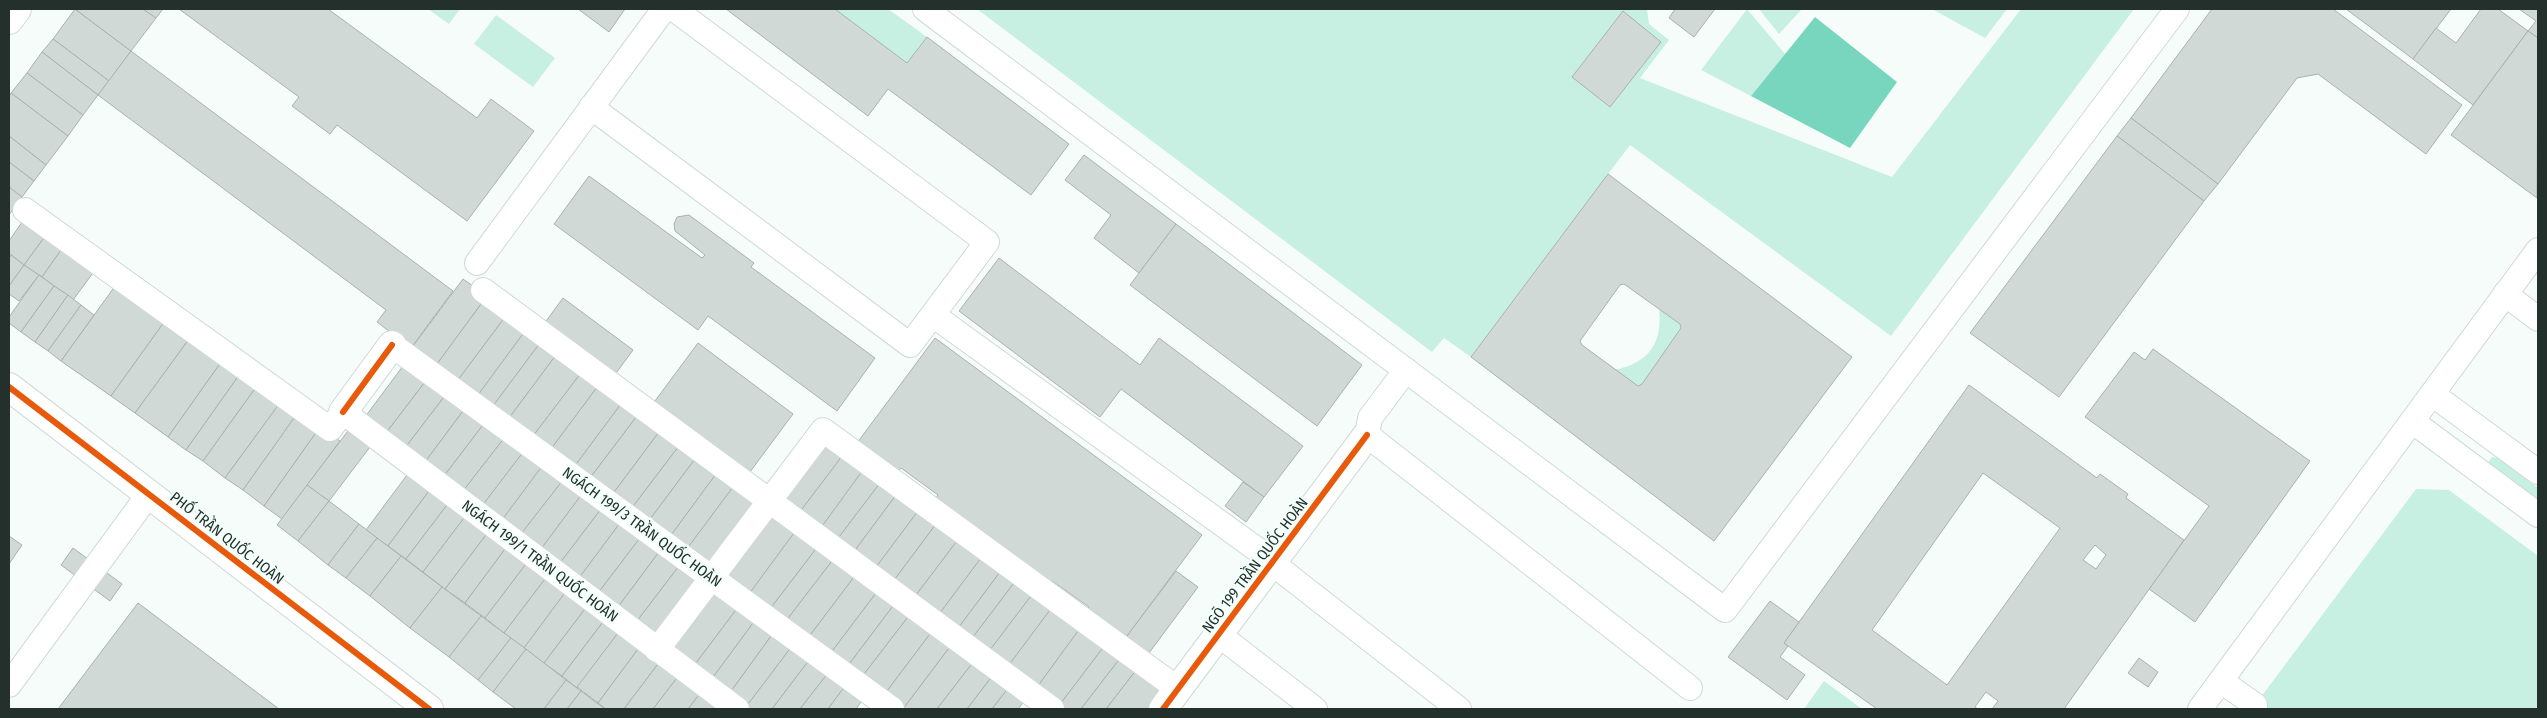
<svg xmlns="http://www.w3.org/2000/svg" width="2547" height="718" font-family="'Fira Sans Condensed',sans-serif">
<rect width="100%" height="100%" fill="#f6fcf9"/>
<!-- green -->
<g fill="#c8f0e2">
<polygon points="428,9 460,9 449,24"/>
<polygon points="835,9 888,9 927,37 907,63"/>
<polygon points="977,9 1647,9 1649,24 1669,40 1640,78 1892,177 2021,9 2134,9 1891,336 1630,145 1471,357 1444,338 1432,352"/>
<polygon points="1747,9 1785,54 1751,96 1701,70"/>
<polygon points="1759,9 1802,9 1779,34"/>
<polygon points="1932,9 2007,9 1985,38"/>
<polygon points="496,15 555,58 533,87 474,44"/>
<path d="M 1659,308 L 1680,324 L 1681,330 L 1642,384 L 1636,386 L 1614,370 C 1649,363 1663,343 1659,308 Z"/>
<polygon points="2492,457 2498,458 2538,488 2538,503 2488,463"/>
<polygon points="2416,489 2449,490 2538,556 2538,709 2252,709"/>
<polygon points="1824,681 1862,709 1804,709"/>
</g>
<!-- water -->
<polygon fill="#79d6be" points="1815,17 1897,82 1850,148 1751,96"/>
<!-- building -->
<g fill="#d1d9d6" stroke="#aab2ae" fill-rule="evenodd">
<polygon points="75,9 131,51 109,81 53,39"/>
<polygon points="75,9 143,9 156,18 131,51"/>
<polygon points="143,9 163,9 156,18"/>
<polygon points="179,9 328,9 477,118 491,99 534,131 467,221 337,125 330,134 292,106 299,97"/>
<polygon points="578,9 625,9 609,32"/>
<polygon points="726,9 835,9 907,63 927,37 1069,144 1031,195 888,89 868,116"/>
<polygon points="1675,9 1715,9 1694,37 1669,18"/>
<polygon points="2212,9 2333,9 2462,105 2426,154 2318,74 2297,78 2218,184 2131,118"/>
<polygon points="2346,9 2451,9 2413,59"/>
<polygon points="2481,9 2498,9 2528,31 2473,105 2413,59 2436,28 2456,43"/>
<polygon points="2519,9 2538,9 2538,38 2528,31 2536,21"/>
<polygon points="1623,11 1661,42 1610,107 1572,77"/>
<polygon points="2528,31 2538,38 2537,198 2451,135"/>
<polygon points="53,39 109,81 98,95 42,52"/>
<polygon points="131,51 453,291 411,348 377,322 386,310 98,95"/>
<polygon points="42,52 98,95 83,115 27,73"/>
<polygon points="27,73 83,115 68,136 11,93"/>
<polygon points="11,93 68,136 46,165 9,136 9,97"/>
<polygon points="2131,118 2218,184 2204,201 2117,136"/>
<polygon points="9,136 46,165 34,181 9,162"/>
<polygon points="2117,136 2204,201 2059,397 1970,333"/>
<polygon points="1084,155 1176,224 1139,273 1094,238 1111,215 1065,180"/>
<polygon points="9,162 34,181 22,197 9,187"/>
<path d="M 1608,174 L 1852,357 L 1714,541 L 1471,357 ZM 1624,284 L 1680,324 L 1681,328 L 1642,384 L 1638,386 L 1582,345 L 1580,341 L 1620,285 Z"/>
<polygon points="589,176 702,258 705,255 675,231 674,224 677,217 689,215 754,263 751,267 875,358 837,411 708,316 698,330 554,224"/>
<polygon points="9,187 22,197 9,215"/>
<polygon points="27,215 49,231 24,265 9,253 9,241"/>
<polygon points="1176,224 1362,365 1317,426 1130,285"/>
<polygon points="49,231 66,243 42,277 24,265"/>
<polygon points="66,243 98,266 73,300 42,277"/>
<polygon points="11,255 24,265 9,286 9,259"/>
<polygon points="999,258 1140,365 1159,338 1303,446 1264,497 1121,389 1100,417 959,311"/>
<polygon points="24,265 39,275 19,301 9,294 9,286"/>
<polygon points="39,275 54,286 21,332 9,323 9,317"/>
<polygon points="463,279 487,296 437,364 413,346"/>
<polygon points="118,282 167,318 111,396 61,361"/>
<polygon points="54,286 68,295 35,342 21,332"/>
<polygon points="68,295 81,305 48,351 35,342"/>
<polygon points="487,296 508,313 458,380 437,364"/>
<polygon points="563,298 633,350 611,380 541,328"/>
<polygon points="81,305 94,315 61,361 48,351"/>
<polygon points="508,313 528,327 478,395 458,380"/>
<polygon points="167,318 192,335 135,413 111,396"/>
<polygon points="528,327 543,339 493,406 478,395"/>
<polygon points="192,335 224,358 168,437 135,413"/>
<polygon points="935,338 1202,535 1124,640 1085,612 1089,607 1052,581 1049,585 935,500 938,495 901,468 897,472 857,443"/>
<polygon points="543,339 559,351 509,418 493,406"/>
<polygon points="698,343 793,414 744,480 649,409"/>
<polygon points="2153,349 2310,461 2195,622 2149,589 2209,506 2085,417 2134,352 2145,360"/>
<polygon points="559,351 584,369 533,436 509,418"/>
<polygon points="224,358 242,371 186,450 168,437"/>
<polygon points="406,362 428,378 386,433 365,417"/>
<polygon points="584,369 601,382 551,449 533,436"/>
<polygon points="242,371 259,383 203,461 186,450"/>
<polygon points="428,378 447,393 405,448 386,433"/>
<polygon points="601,382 624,400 574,467 551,449"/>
<polygon points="259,383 282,400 225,478 203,461"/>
<path d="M 1969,385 L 2097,478 L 2100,474 L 2128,494 L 2126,498 L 2184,540 L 2064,709 L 1992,709 L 1998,701 L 1986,692 L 1975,707 L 1978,709 L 1877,709 L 1784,643 ZM 1983,473 L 2060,528 L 1947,685 L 1872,630 ZM 2095,545 L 2106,555 L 2096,569 L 2083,560 Z"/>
<polygon points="447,393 466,407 425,462 405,448"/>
<polygon points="282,400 299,411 243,490 225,478"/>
<polygon points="624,400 640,412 590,478 574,467"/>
<polygon points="466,407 486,421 444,476 425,462"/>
<polygon points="299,411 320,427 264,506 243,490"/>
<polygon points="640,412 662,428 612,495 590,478"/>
<polygon points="486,421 505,437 463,491 444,476"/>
<polygon points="320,427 340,441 282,519 264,506"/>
<polygon points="351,427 373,443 329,501 307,485"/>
<polygon points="662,428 682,442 631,509 612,495"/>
<polygon points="826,436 846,451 799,513 779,498"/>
<polygon points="505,437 524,451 482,506 463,491"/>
<polygon points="682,442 698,455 648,522 631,509"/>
<polygon points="524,451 543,465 502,520 482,506"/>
<polygon points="846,451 866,466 820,529 799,513"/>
<polygon points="698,455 719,470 669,538 648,522"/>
<polygon points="543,465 563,480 521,534 502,520"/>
<polygon points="866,466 883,479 836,541 820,529"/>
<polygon points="719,470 736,483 686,550 669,538"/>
<polygon points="410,471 432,487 388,546 366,530"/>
<polygon points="883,479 899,491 853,553 836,541"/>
<polygon points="563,480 582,494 541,549 521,534"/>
<polygon points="1243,482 1264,497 1246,522 1225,506"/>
<polygon points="736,483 763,503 712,571 686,550"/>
<polygon points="307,485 329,501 298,541 277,525"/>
<polygon points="432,487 450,501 406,559 388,546"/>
<polygon points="899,491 921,507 874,570 853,553"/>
<polygon points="582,494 601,509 560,563 541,549"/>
<polygon points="329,501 359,524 328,565 298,541"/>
<polygon points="450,501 467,514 423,572 406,559"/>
<polygon points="921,507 939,520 892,583 874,570"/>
<polygon points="601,509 620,523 579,578 560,563"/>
<polygon points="771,509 797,529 749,594 722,574"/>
<polygon points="467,514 489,531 445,589 423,572"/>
<polygon points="939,520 960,537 913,599 892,583"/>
<polygon points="620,523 640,538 598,593 579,578"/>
<polygon points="359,524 377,538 346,578 328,565"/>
<polygon points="797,529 819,545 770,609 749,594"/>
<polygon points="489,531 508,545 465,603 445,589"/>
<polygon points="9,536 22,545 9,564"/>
<polygon points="960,537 984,554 937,617 913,599"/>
<polygon points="377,538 401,556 370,596 346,578"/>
<polygon points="640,538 659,552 618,607 598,593"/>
<polygon points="508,545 529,560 485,618 465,603"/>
<polygon points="819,545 835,557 786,621 770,609"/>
<polygon points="73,548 122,584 110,601 61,565"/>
<polygon points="659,552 679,566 637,621 618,607"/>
<polygon points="984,554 1003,568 956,631 937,617"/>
<polygon points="401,556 442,587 410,628 370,596"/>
<polygon points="835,557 857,573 808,638 786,621"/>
<polygon points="529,560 548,575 504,633 485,618"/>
<polygon points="679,566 697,581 656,636 637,621"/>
<polygon points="1003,568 1017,579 970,641 956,631"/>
<polygon points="1176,571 1198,587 1146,657 1124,640"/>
<polygon points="857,573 879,589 830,654 808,638"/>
<polygon points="548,575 567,590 524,648 504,633"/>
<polygon points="1017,579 1034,592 987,654 970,641"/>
<polygon points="442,587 481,616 449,657 410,628"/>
<polygon points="714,588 739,606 693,667 668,649"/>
<polygon points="879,589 896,602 847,667 830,654"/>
<polygon points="567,590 588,605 544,663 524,648"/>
<polygon points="1034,592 1053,606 1006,669 987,654"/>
<polygon points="1770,601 1799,622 1784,643 1788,646 1780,657 1805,675 1787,700 1728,657"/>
<polygon points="896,602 911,613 861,678 847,667"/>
<polygon points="138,603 279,709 58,709"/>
<polygon points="588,605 606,618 562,676 544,663"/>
<polygon points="739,606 756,619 711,680 693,667"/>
<polygon points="1053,606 1081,627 1035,690 1006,669"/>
<polygon points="911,613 933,630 884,695 861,678"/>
<polygon points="481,616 511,638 478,680 449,657"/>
<polygon points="606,618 621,629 577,688 562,676"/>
<polygon points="756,619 774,632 729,694 711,680"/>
<polygon points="1081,627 1105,645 1058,707 1035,690"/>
<polygon points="621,629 641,645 598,703 577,687"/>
<polygon points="933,630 952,644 903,709 884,695"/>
<polygon points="774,632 792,646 746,707 729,694"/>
<polygon points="511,638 526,649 493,692 478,680"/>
<polygon points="952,644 974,661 937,709 903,709"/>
<polygon points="641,645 661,660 624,709 606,709 598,703"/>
<polygon points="1105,645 1121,657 1081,709 1060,709 1058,707"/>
<polygon points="792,646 810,659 772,709 750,709 746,707"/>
<polygon points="526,649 566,680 544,709 516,709 493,692"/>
<polygon points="1121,657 1137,669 1106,709 1081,709"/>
<polygon points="2139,658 2158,672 2148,687 2128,673"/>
<polygon points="810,659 828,673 800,709 772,709"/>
<polygon points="661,660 680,674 653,709 624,709"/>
<polygon points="974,661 993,675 967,709 937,709"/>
<polygon points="1137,669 1167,692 1154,709 1106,709"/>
<polygon points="828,673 845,686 828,709 800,709"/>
<polygon points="680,674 702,691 688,709 653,709"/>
<polygon points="993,675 1009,687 992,709 967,709"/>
<polygon points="566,680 581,691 567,709 544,709"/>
<polygon points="845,686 863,699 856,709 828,709"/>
<polygon points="1009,687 1026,699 1018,709 992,709"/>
<polygon points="581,691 605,709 567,709"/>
<polygon points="702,691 720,709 688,709"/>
</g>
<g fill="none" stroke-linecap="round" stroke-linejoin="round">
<!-- service casing -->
<g stroke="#d0d9d5" stroke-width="26">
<g id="service">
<polyline points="925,9 1725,610 2177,9"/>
<polyline points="591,107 910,345 987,242 674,9"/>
<polyline points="25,210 330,429 343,412 737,709"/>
<polyline points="477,263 664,9"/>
<polyline points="483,290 1052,709"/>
<polyline points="2505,294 2538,319"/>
<polyline points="933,315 1273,561"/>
<polyline points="392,345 892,709"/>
<polyline points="1406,370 1370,418 1367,435 1690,688"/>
<polyline points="2432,394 2538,472"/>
<polyline points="2412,421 2538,515"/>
<polyline points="1272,563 1459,709"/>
<polyline points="1219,635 1315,709"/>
<polyline points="657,650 823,430 1178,689"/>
<polyline points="2221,681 2255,705"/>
<polyline points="9,685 149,494"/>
<polyline points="2200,709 2538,250"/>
</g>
</g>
<!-- minor casing -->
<g stroke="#d0d9d5" stroke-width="30">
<g id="minor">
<polyline points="9,20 17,9"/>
<polyline points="343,412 392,345"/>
<polyline points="1163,709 1367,435"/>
</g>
</g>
<!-- tertiary casing -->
<g stroke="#d0d9d5" stroke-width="30">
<polyline id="tertiary" points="9,387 429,709"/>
</g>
<!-- service -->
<use href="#service" stroke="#fefffe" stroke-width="24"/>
<!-- minor -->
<use href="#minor" stroke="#fefffe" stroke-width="28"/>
<!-- tertiary -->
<use href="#tertiary" stroke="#fefffe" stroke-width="28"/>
<!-- cycleway casing -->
<g stroke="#f3fffa" stroke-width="9">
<g id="cycleway">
<polyline points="9,387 429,709"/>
<polyline points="343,412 392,345"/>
<polyline points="1163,709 1367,435"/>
</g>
</g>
<!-- cycleway -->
<use href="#cycleway" stroke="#e8590c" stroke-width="6"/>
</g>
<g text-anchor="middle" stroke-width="5" stroke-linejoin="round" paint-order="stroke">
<!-- street labels -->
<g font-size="15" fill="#24302b" stroke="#f3fffa">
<text transform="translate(642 527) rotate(36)" y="5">NGÁCH 199/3 TRẦN QUỐC HOÀN</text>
<text transform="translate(227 538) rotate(38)" y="5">PHỐ TRẦN QUỐC HOÀN</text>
<text transform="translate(540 561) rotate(37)" y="5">NGÁCH 199/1 TRẦN QUỐC HOÀN</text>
<text transform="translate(1255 565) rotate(-53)" y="5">NGÕ 199 TRẦN QUỐC HOÀN</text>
</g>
</g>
<!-- border -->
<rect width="2547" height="718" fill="none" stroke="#24302b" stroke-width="20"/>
</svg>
